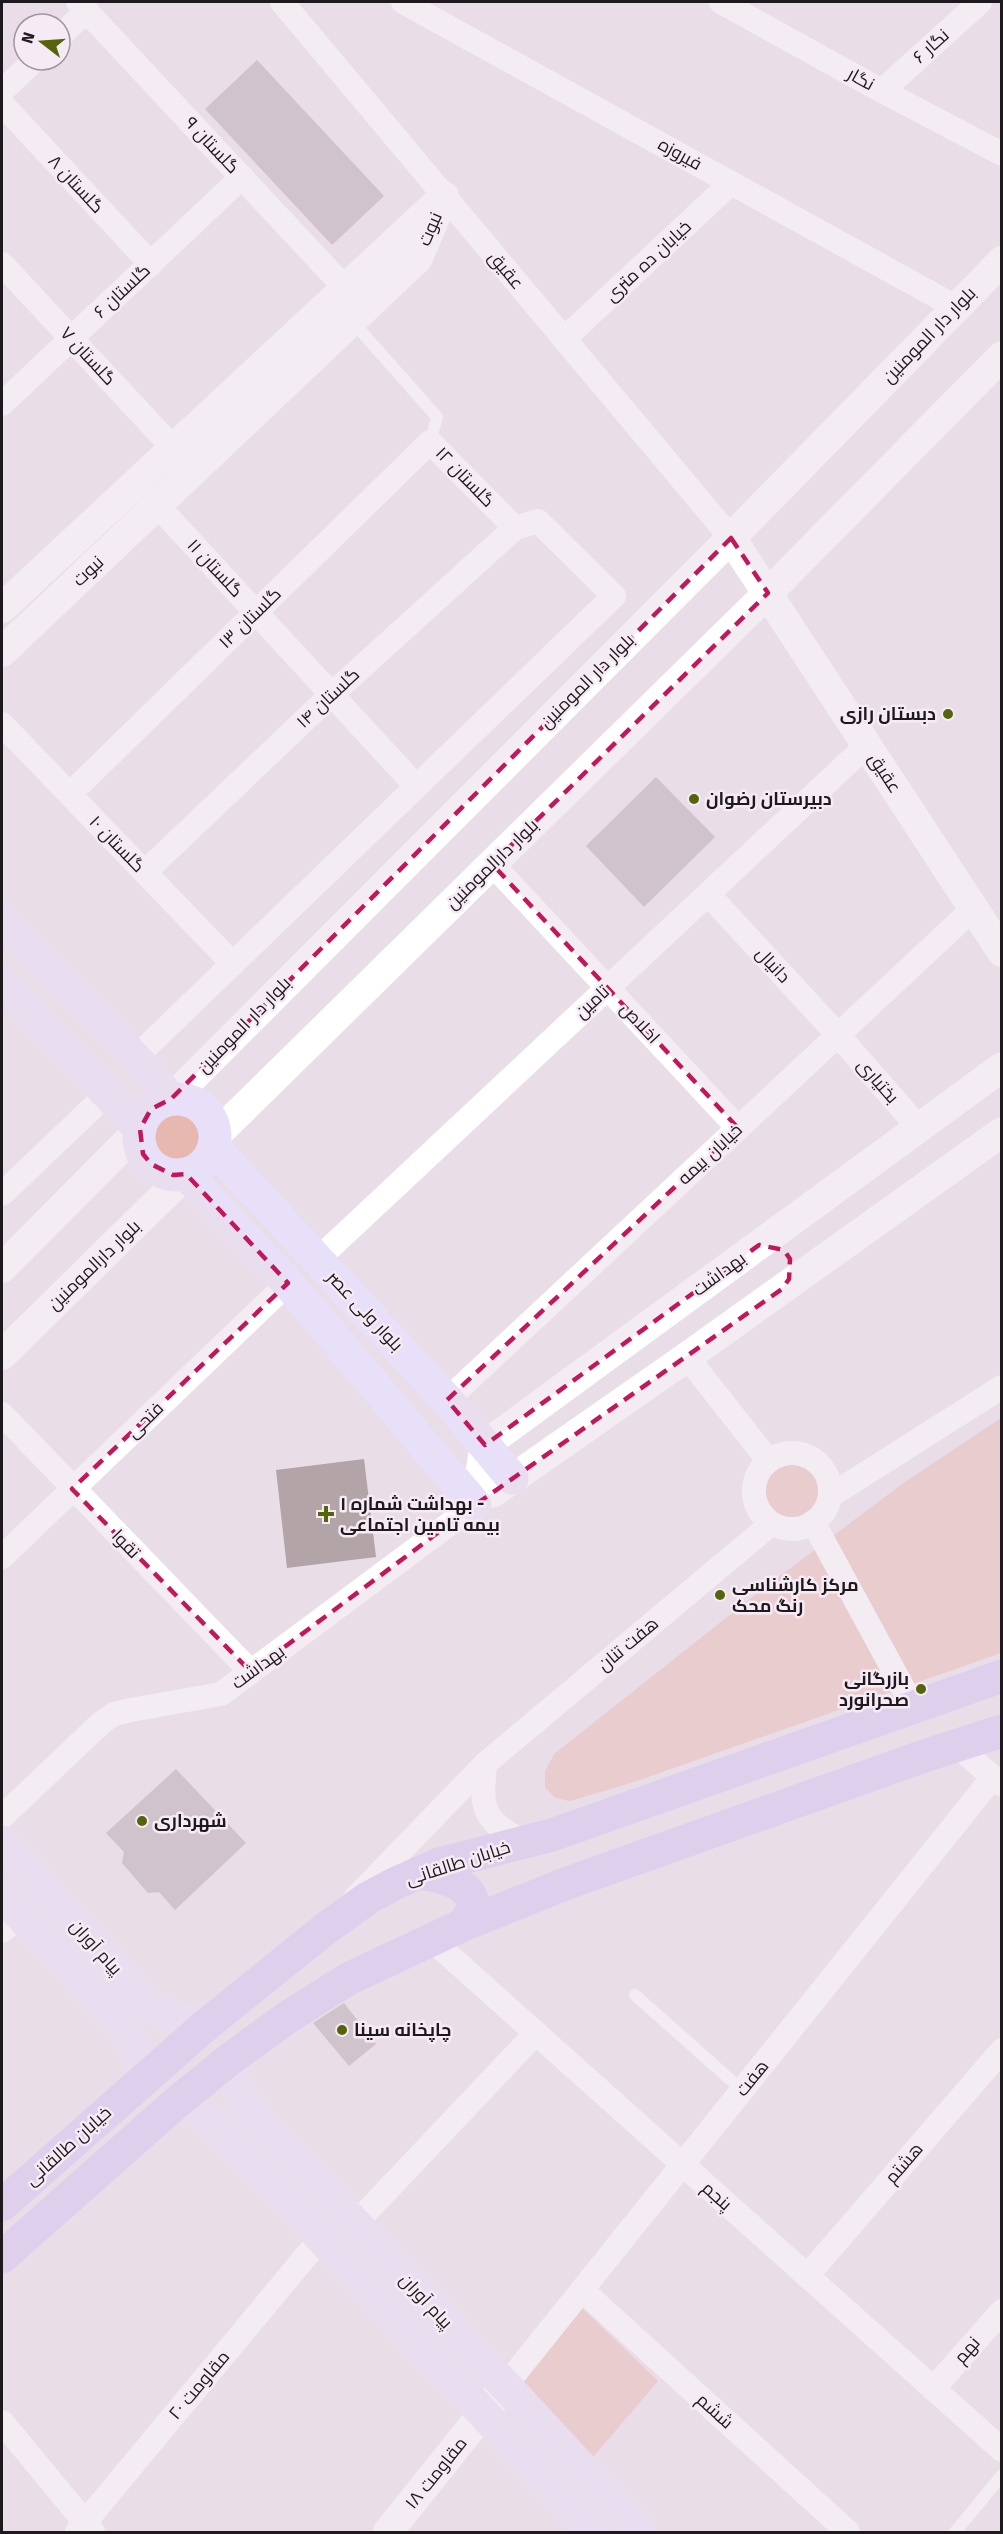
<svg xmlns="http://www.w3.org/2000/svg" width="1003" height="2534" font-family="'Fira Sans',Cairo,sans-serif">
<rect width="100%" height="100%" fill="#e9dde7"/>
<!-- green -->
<g fill="#e6b8b0">
<circle cx="177" cy="1136" r="30"/>
<polygon points="1001,1418 1001,1653 631,1783 570,1801 556,1798 545,1788 545,1771 554,1754 760,1591 902,1484"/>
<circle cx="792" cy="1491" r="33"/>
<polygon points="582,2308 658,2381 593,2457 522,2383"/>
</g>
<!-- building -->
<g fill="#b3a4a8">
<polygon points="257,60 384,196 332,245 205,109"/>
<polygon points="656,777 715,837 644,907 586,846"/>
<polygon points="364,1459 376,1557 287,1568 276,1470"/>
<polygon points="176,1769 246,1843 175,1910 159,1892 148,1893 122,1863 124,1852 106,1833"/>
<polygon points="344,2003 376,2044 349,2066 313,2023"/>
</g>
<g fill="none" stroke-linecap="round" stroke-linejoin="round">
<!-- service -->
<g stroke="#fff" stroke-width="12">
<polyline points="352,321 437,417 430,442"/>
<polyline points="635,1995 742,2090"/>
<polyline points="955,2532 1002,2475"/>
</g>
<!-- minor -->
<g stroke="#fff" stroke-width="24">
<polyline points="78,2 346,289"/>
<polyline points="282,2 731,538"/>
<polyline points="403,2 956,307"/>
<polyline points="721,2 882,91 1002,154"/>
<polyline points="60,36 87,11"/>
<polyline points="2,91 35,60"/>
<polyline points="882,91 980,2"/>
<polyline points="2,104 151,264"/>
<polyline points="2,264 174,449"/>
<polyline points="564,339 731,183"/>
<polyline points="2,404 242,177"/>
<polyline points="145,492 416,786"/>
<polyline points="2,724 233,964"/>
<polyline points="70,794 430,442 515,528 538,521 614,596 135,1058"/>
<polyline points="492,864 738,1128"/>
<polyline points="145,872 331,695 515,528"/>
<polyline points="708,894 838,1035 919,1128"/>
<polyline points="2,1194 107,1094"/>
<polyline points="317,1260 867,745"/>
<polyline points="687,1357 768,1460"/>
<polyline points="447,1400 973,909"/>
<polyline points="2,1414 251,1672"/>
<circle cx="792" cy="1491" r="38"/>
<polyline points="830,1496 1002,1387"/>
<polyline points="813,1522 913,1706"/>
<polyline points="2,1557 288,1283"/>
<polyline points="957,1746 1002,1785"/>
<path d="M 485,1764 C 481,1810 481,1818 523,1842"/>
<polyline points="2,1817 101,1723 114,1714 131,1710 221,1694 475,1505"/>
<polyline points="356,1897 485,1764 771,1524"/>
<polyline points="2,1931 20,1916"/>
<polyline points="433,1941 1002,2450"/>
<polyline points="355,2224 536,2033"/>
<polyline points="807,2276 1002,2050"/>
<polyline points="582,2290 848,2532"/>
<polyline points="505,2386 993,1777 1002,1781"/>
<polyline points="933,2389 1002,2311"/>
<polyline points="2,2422 93,2532"/>
<polyline points="77,2532 321,2238"/>
</g>
<!-- tertiary -->
<g stroke="#fff" stroke-width="30">
<polyline points="731,538 1002,952"/>
<polyline points="2,608 436,204"/>
<polyline points="2,652 418,258 444,196"/>
<polyline points="171,1099 731,538 1002,261"/>
<polyline points="216,1135 768,593 1002,356"/>
<polyline points="2,1268 140,1129"/>
<polyline points="2,1355 186,1174"/>
<polyline points="492,1493 687,1357 1002,1132"/>
<polyline points="475,1505 485,1445 1002,1067"/>
<polyline points="388,2532 505,2386"/>
</g>
<!-- secondary -->
<g stroke="#e8dff9" stroke-width="33">
<polyline points="2,921 135,1058 171,1099"/>
<polyline points="2,980 140,1129"/>
<circle cx="177" cy="1137" r="38"/>
<polyline points="214,1148 447,1400 512,1478"/>
<polyline points="186,1174 288,1283 475,1505"/>
<polyline points="2,1842 149,2006 172,2018 206,2025"/>
<polyline points="2,1895 126,2029 138,2054 140,2081"/>
<polyline points="230,2059 238,2091 247,2107 641,2532"/>
<polyline points="176,2103 191,2108 220,2128 593,2532"/>
</g>
<!-- primary -->
<g stroke="#d0bef2" stroke-width="33">
<path d="M 419,1873 C 447,1877 492,1889 463,1925"/>
<polyline points="2,2205 206,2025 325,1929 368,1898 396,1883 439,1864 552,1835 1002,1676"/>
<polyline points="2,2257 176,2103 230,2059 288,2017 348,1979 463,1925 565,1884 927,1755 1002,1731"/>
</g>
</g>
<!-- marked area -->
<path d="M0 0H1003V2534H0ZM 731,538 L 768,593 L 492,864 L 738,1128 L 447,1400 L 485,1445 L 759,1245 L 784,1250 L 790,1259 L 789,1279 L 782,1289 L 475,1505 L 251,1672 L 72,1489 L 288,1283 L 186,1174 L 173,1175 L 151,1164 L 143,1154 L 140,1129 L 151,1109 L 171,1099 Z" fill="#e9dde7" fill-opacity=".55" fill-rule="evenodd"/>
<path fill="none" stroke="#c2185b" stroke-width="4.5" stroke-dasharray="12 8" stroke-linejoin="round" d="M 731,538 L 768,593 L 492,864 L 738,1128 L 447,1400 L 485,1445 L 759,1245 L 784,1250 L 790,1259 L 789,1279 L 782,1289 L 475,1505 L 251,1672 L 72,1489 L 288,1283 L 186,1174 L 173,1175 L 151,1164 L 143,1154 L 140,1129 L 151,1109 L 171,1099 Z"/>
<!-- markers -->
<g fill="#54640b" stroke="#f6eaf5" stroke-width="2">
<circle cx="948" cy="714" r="6"/>
<circle cx="694" cy="799" r="6"/>
<path d="M323 1505h6v6h6v6h-6v6h-6v-6h-6v-6h6z"/>
<circle cx="720" cy="1595" r="6"/>
<circle cx="921" cy="1689" r="6"/>
<circle cx="142" cy="1821" r="6"/>
<circle cx="342" cy="2030" r="6"/>
</g>
<g text-anchor="middle" stroke-width="5" stroke-linejoin="round" paint-order="stroke">
<!-- street labels -->
<g font-size="18" fill="#1d191d" stroke="#f6eaf5">
<text transform="translate(931 46) rotate(-42)" y="6">نگار ۶</text>
<text transform="translate(861 79) rotate(29)" y="6">نگار</text>
<text transform="translate(212 145) rotate(47)" y="6">گلستان ۹</text>
<text transform="translate(680 154) rotate(29)" y="6">فیروزه</text>
<text transform="translate(76 184) rotate(47)" y="6">گلستان ۸</text>
<text transform="translate(430 229) rotate(-67)" y="6">نبوت</text>
<text transform="translate(648 261) rotate(-43)" y="6">خیابان ده متری</text>
<text transform="translate(506 270) rotate(50)" y="6">عقیق</text>
<text transform="translate(122 291) rotate(-43)" y="6">گلستان ۶</text>
<text transform="translate(929 335) rotate(-46)" y="6">بلوار دار المومنین</text>
<text transform="translate(88 356) rotate(47)" y="6">گلستان ۷</text>
<text transform="translate(465 477) rotate(46)" y="6">گلستان ۱۲</text>
<text transform="translate(215 568) rotate(47)" y="6">گلستان ۱۱</text>
<text transform="translate(88 571) rotate(-43)" y="6">نبوت</text>
<text transform="translate(250 618) rotate(-44)" y="6">گلستان ۱۳</text>
<text transform="translate(587 681) rotate(-45)" y="6">بلوار دار المومنین</text>
<text transform="translate(328 698) rotate(-43)" y="6">گلستان ۱۴</text>
<text transform="translate(885 773) rotate(57)" y="6">عقیق</text>
<text transform="translate(117 844) rotate(46)" y="6">گلستان ۱۰</text>
<text transform="translate(492 864) rotate(-44)" y="6">بلوار دارالمومنین</text>
<text transform="translate(773 965) rotate(47)" y="6">دانیال</text>
<text transform="translate(592 1002) rotate(-43)" y="6">تامین</text>
<text transform="translate(640 1023) rotate(47)" y="6">اخلاص</text>
<text transform="translate(244 1025) rotate(-46)" y="6">بلوار دار المومنین</text>
<text transform="translate(878 1081) rotate(49)" y="6">بختیاری</text>
<text transform="translate(710 1154) rotate(-43)" y="6">خیابان بیمه</text>
<text transform="translate(94 1265) rotate(-44)" y="6">بلوار دارالمومنین</text>
<text transform="translate(719 1274) rotate(-36)" y="6">بهداشت</text>
<text transform="translate(365 1311) rotate(47)" y="6">بلوار ولی عصر</text>
<text transform="translate(145 1420) rotate(-44)" y="6">فتحی</text>
<text transform="translate(126 1544) rotate(46)" y="6">تقوا</text>
<text transform="translate(628 1644) rotate(-40)" y="6">هفت تنان</text>
<text transform="translate(258 1667) rotate(-36)" y="6">بهداشت</text>
<text transform="translate(458 1863) rotate(-18)" y="6">خیابان طالقانی</text>
<text transform="translate(96 1947) rotate(48)" y="6">پیام آوران</text>
<text transform="translate(752 2078) rotate(-51)" y="6">هفت</text>
<text transform="translate(68 2146) rotate(-42)" y="6">خیابان طالقانی</text>
<text transform="translate(904 2163) rotate(-49)" y="6">هشتم</text>
<text transform="translate(717 2196) rotate(42)" y="6">پنجم</text>
<text transform="translate(426 2301) rotate(47)" y="6">پیام آوران</text>
<text transform="translate(967 2350) rotate(-49)" y="6">نهم</text>
<text transform="translate(199 2385) rotate(-50)" y="6">مقاومت ۲۰</text>
<text transform="translate(715 2411) rotate(42)" y="6">ششم</text>
<text transform="translate(436 2473) rotate(-51)" y="6">مقاومت ۱۸</text>
</g>
<!-- poi labels -->
<g font-size="18" font-weight="bold" fill="#1d191d" stroke="#f6eaf5" text-anchor="start">
<text x="936" y="720" text-anchor="end">دبستان رازی</text>
<text x="706" y="805">دبیرستان رضوان</text>
<text x="340" y="1510">بهداشت شماره ۱ -<tspan x="340" dy="21">بیمه تامین اجتماعی</tspan></text>
<text x="732" y="1591">مرکز کارشناسی<tspan x="732" dy="21">رنگ محک</tspan></text>
<text x="909" y="1685" text-anchor="end">بازرگانی<tspan x="909" dy="21">صحرانورد</tspan></text>
<text x="154" y="1827">شهرداری</text>
<text x="354" y="2036">چاپخانه سینا</text>
</g>
</g>
<!-- border -->
<rect width="1003" height="2534" fill="none" stroke="#1d191d" stroke-width="6"/>
<!-- north arrow -->
<g transform="translate(42 42) rotate(287)"><circle r="28" fill="#f6eaf5" stroke="#9f969f" stroke-width="1.5"/>
<path d="M0-4.5L10 22L0 15L-10 22Z" fill="#54640b"/>
<text y="-9" font-size="16" font-weight="bold" text-anchor="middle" fill="#1d191d">N</text>
</g>
</svg>
